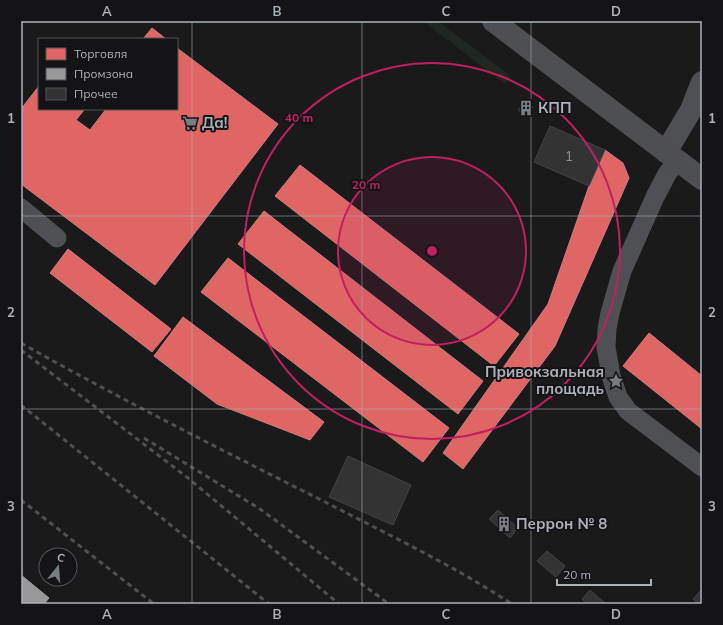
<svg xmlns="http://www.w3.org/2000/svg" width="723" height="625" font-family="Mulish,sans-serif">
<rect width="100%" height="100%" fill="#1a1a1a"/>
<!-- green -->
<polygon fill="#202720" points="423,21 438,21 511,76 505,84"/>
<!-- shops -->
<g fill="#e06666" stroke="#d07d7f">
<polygon points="152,28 166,39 143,39"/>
<polygon points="177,48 278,124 155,285 21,184 21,109 39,86 39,109 83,109 84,110 76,120 90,130 106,109 177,109"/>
<polygon points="605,150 623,163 629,178 555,346 463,469 443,453 548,304 589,186"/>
<polygon points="300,165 519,334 494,366 275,196"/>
<polygon points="264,211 483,381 458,414 238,244"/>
<polygon points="68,249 171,329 152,352 50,273"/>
<polygon points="228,258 449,428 423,462 201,292"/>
<polygon points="183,317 324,422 310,440 217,404 154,356"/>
<polygon points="649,333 702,376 702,429 623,366"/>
</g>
<!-- industry -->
<polygon fill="#999" stroke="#9ea0a3" points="21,575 49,598 44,604 21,604"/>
<!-- building -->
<g fill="#333334" stroke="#424446">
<polygon points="525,101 533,107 526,116 518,110"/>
<polygon points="550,126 605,150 589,186 534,162"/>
<polygon points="348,456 411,485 393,525 329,497"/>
<polygon points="498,510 518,528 510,538 489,519"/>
<polygon points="547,551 565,566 556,577 537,561"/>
<polygon points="702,589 702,604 699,604 693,599"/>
<polygon points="590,590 606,604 587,604 582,599"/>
</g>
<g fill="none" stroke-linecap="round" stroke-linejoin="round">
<!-- lane -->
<g stroke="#4e5053" stroke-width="19">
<polyline points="677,160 667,174 655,197 622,271 610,313 607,329 606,347 611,376 618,397 628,411 702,467"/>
<polyline points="21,208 57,238"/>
</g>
<!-- street -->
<polyline stroke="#4e5053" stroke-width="22" points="666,152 691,110 702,82"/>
<!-- secondary -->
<polyline stroke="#4d4f51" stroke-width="22" points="493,21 702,179"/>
<!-- rail -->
<g stroke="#4e5051" stroke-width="3" stroke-dasharray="5 4" stroke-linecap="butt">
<path d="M 21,343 C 122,400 226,452 329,504 C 391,536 454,566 512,604"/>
<polyline points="21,350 188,478 339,604"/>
<polyline points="21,405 269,604"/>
<polyline points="144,438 260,509 389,604"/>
<polyline points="21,500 154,604"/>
</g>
</g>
<!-- grid -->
<path fill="none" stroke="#abb2ba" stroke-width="1" stroke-opacity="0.55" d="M 192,21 L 192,604M 362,21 L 362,604M 531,21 L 531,604M 21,216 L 702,216M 21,409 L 702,409"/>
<!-- distance rings -->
<circle cx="432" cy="251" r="94" fill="#c12060" fill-opacity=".12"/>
<g fill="none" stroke="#c12060" stroke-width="2">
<circle cx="432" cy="251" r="94"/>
<circle cx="432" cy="251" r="188"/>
</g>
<!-- icons -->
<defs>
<g id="building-bare" transform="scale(1.2)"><path d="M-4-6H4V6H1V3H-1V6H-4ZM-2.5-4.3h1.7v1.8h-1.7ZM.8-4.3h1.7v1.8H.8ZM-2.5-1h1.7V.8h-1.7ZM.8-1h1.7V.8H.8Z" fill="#787d82" stroke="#141416" stroke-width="2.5" paint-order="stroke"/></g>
<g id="supermarket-bare" transform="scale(1.2)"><path d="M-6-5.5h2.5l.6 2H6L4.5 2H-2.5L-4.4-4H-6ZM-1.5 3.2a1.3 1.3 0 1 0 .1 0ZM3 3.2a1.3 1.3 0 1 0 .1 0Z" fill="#787d82" stroke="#141416" stroke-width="2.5" paint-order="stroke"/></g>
<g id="sight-bare" transform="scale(1.2)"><path d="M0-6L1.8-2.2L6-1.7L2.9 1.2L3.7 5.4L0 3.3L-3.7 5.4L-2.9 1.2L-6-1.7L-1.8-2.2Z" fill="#787d82" stroke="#141416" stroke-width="2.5" paint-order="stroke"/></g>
</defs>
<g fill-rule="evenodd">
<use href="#building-bare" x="526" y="108"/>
<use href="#supermarket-bare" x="190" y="123"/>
<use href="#sight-bare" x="616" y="381"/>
<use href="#building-bare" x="504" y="524"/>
</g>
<g text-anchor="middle" stroke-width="4" stroke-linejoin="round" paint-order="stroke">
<!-- number labels -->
<g font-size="13" fill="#8d9298">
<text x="569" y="161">1</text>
</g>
<!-- poi labels -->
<g font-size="15" font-weight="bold" fill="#abb2ba" stroke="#141416" text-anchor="start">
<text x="538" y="113">КПП</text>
<text x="202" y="128">Да!</text>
<text x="604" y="377" text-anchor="end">Привокзальная<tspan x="604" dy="17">площадь</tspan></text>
<text x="516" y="529">Перрон № 8</text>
</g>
</g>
<circle cx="432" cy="251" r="6" fill="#c12060" stroke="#141416" stroke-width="2"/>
<g font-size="12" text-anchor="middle" font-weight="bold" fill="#c12060" stroke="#141416" stroke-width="4" stroke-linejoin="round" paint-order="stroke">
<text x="299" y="122">40 m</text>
<text x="366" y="189">20 m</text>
</g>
<!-- border -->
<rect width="723" height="625" fill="none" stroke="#141416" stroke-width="44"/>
<!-- legend -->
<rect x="38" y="38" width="140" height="72" fill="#141416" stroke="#505358"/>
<rect x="46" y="48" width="20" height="12" fill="#e06666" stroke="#505358"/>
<text x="74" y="58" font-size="12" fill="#abb2ba">Торговля</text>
<rect x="46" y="68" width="20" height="12" fill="#999999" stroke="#505358"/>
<text x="74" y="78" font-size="12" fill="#abb2ba">Промзона</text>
<rect x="46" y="88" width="20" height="12" fill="#333334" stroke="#505358"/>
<text x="74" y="98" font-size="12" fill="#abb2ba">Прочее</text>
<!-- north arrow -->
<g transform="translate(58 567) rotate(17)"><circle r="19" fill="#141416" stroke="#505358"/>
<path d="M0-3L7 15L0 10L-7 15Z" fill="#787d82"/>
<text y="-6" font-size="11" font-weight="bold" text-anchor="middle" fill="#abb2ba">С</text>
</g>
<!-- scale -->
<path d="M557 579v6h94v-6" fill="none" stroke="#abb2ba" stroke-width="2"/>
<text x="563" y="579" font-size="12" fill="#abb2ba" stroke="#141416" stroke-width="3" paint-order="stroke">20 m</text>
<rect x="22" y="22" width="679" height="581" fill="none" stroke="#abb2ba" stroke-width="1.5"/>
<g font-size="13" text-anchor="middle" font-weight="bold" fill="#abb2ba">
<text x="107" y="16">A</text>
<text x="277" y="16">B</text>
<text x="446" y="16">C</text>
<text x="616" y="16">D</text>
<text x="11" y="123">1</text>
<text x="712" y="123">1</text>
<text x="11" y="317">2</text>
<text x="712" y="317">2</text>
<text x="11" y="511">3</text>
<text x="712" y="511">3</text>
<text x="107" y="619">A</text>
<text x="277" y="619">B</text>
<text x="446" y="619">C</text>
<text x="616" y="619">D</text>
</g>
</svg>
